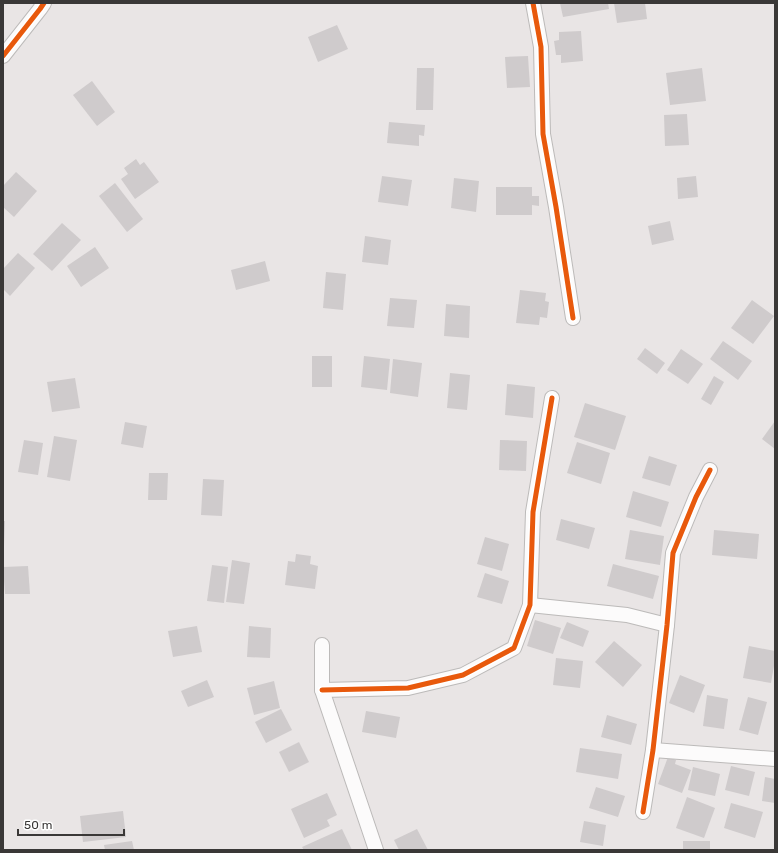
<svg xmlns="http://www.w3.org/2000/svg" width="778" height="853" font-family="Rubik,sans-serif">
<rect width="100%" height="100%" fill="#e9e5e5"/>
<!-- building -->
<g fill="#cfcbcc">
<polygon points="560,3 608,3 609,9 563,17"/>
<polygon points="614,3 645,3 647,19 617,23"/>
<polygon points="337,25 348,49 318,62 308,37"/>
<polygon points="581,31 583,61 561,63 561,55 556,55 554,41 559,40 559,32"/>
<polygon points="528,56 530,87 507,88 505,57"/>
<polygon points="417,68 434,68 433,110 416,110"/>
<polygon points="702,68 706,101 670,105 666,73"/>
<polygon points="92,81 115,112 97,126 73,95"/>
<polygon points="687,114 689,145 665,146 664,115"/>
<polygon points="389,122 425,125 424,136 419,135 419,146 387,143"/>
<polygon points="136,159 140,165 144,162 159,182 135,199 121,179 128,174 124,168"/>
<polygon points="16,172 37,191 14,217 3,207 3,186"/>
<polygon points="382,176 412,180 408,206 378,202"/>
<polygon points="696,176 698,197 678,199 677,178"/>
<polygon points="454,178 479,181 476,212 451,208"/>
<polygon points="115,183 143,219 127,232 99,196"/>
<polygon points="496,187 532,187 532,196 539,196 539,206 532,205 532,215 496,215"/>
<polygon points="670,221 674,240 652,245 648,226"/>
<polygon points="62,223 81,240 52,271 33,254"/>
<polygon points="365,236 391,240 388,265 362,262"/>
<polygon points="95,247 109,268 81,287 67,266"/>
<polygon points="18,253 35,268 10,296 3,289 3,269"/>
<polygon points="265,261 270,281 236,290 231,270"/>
<polygon points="326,272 346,274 343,310 323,308"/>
<polygon points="520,290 546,293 545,301 549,302 547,318 540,317 539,325 516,323"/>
<polygon points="390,298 417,300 414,328 387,326"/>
<polygon points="752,300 774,316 753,344 731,328"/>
<polygon points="446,304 470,306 469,338 444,336"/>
<polygon points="723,341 752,361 738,380 710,359"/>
<polygon points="645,348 665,363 657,374 637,359"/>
<polygon points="681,349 703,364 688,384 667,370"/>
<rect x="312" y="356" width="20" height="31"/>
<polygon points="364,356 390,359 387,390 361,387"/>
<polygon points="393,359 422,363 418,397 390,393"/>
<polygon points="450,373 470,375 467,410 447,408"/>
<polygon points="714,376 724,382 711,405 701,399"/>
<polygon points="75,378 80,408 52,412 47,382"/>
<polygon points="507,384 535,387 533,418 505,415"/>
<polygon points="585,403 626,416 615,450 574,437"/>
<polygon points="775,421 775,449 762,439"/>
<polygon points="125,422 147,426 143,448 121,444"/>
<polygon points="54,436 77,440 70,481 47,477"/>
<polygon points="24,440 43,443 38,475 18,472"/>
<polygon points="500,440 527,441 526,471 499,470"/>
<polygon points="577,442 610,453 601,484 567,473"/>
<polygon points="649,456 677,465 670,486 642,478"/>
<polygon points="149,473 168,473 167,500 148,500"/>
<polygon points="203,479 224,480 222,516 201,515"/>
<polygon points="633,491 669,502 661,527 626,517"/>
<polygon points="561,519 595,528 589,549 556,540"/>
<polygon points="3,521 5,521 4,546 3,546"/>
<polygon points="630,530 664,536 660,565 625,559"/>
<polygon points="714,530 759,534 757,559 712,555"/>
<polygon points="485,537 509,544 502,571 477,564"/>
<polygon points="296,554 311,556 310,564 318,566 315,589 285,585 288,561 295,562"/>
<polygon points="232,560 250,563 244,604 226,602"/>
<polygon points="613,564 659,576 653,599 607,586"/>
<polygon points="212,565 228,567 224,603 207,601"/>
<polygon points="28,566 30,594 5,594 3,567"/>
<polygon points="485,573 509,581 502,604 477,597"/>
<polygon points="535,620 561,628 553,654 527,646"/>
<polygon points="567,622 589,631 583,647 560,638"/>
<polygon points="197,626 202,652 173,657 168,631"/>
<polygon points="249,626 271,628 270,658 247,657"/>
<polygon points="614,641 642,665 623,687 595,662"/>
<polygon points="749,646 775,651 775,660 771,683 743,678"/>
<polygon points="556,658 583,661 580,688 553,685"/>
<polygon points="680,675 705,685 694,713 669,703"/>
<polygon points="207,680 214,697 188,707 181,691"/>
<polygon points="274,681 280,708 254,715 247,688"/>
<polygon points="707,695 728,699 724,729 703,726"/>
<polygon points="748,697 767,702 758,735 739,730"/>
<polygon points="281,709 292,730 266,743 255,722"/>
<polygon points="366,711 400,717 396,738 362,732"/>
<polygon points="607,715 637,724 631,745 601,737"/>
<polygon points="299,742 309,762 289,772 279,752"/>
<polygon points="580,748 622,754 618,779 576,772"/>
<polygon points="668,757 676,760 675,764 691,770 682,793 658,784"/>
<polygon points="731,766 755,772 749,796 725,790"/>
<polygon points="693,767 720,774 715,796 688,790"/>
<polygon points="765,777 775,779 775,803 762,801"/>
<polygon points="596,787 625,796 618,817 589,808"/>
<polygon points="327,793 337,815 327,820 330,826 304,838 291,809"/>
<polygon points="687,797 715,808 704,838 676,828"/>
<polygon points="731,803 763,812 755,838 724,828"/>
<polygon points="123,811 126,837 83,842 80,816"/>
<polygon points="584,821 606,825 603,846 580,842"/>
<polygon points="342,829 352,850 304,850 302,847"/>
<polygon points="417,829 428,850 399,850 394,840"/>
<polygon points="132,841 134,850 105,850 104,845"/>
<rect x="683" y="841" width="27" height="9"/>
</g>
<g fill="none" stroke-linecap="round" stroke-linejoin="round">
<!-- minor casing -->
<g stroke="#bcbab9" stroke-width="16">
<g id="minor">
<polyline points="533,3 541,47 543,134 556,207 573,318"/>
<polyline points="3,56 40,9 44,3"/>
<polyline points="530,605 627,615 667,625"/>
<polyline points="322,645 322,690 376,850"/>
<polyline points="322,690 408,688 463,675 514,648 530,605 533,512 552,398"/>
<polyline points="653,750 775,759"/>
<polyline points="643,812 653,750 667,625 673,553 696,497 710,470"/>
</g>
</g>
<!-- minor -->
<use href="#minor" stroke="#fcfbfb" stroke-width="14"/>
<!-- cycleway casing -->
<g stroke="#fff" stroke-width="8">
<g id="cycleway">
<polyline points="533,3 541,47 543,134 556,207 573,318"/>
<polyline points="3,56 40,9 44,3"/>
<polyline points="322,690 408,688 463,675 514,648 530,605 533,512 552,398"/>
<polyline points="643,812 653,750 667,625 673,553 696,497 710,470"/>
</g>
</g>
<!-- cycleway -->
<use href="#cycleway" stroke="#e8590c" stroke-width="5"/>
</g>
<!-- border -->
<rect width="778" height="853" fill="none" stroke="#3a3837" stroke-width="8"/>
<!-- scale -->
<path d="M18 829v6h106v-6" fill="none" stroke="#3a3837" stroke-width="2"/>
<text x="24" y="829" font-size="12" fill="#3a3837" stroke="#ffffff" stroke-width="3" paint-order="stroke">50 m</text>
</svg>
